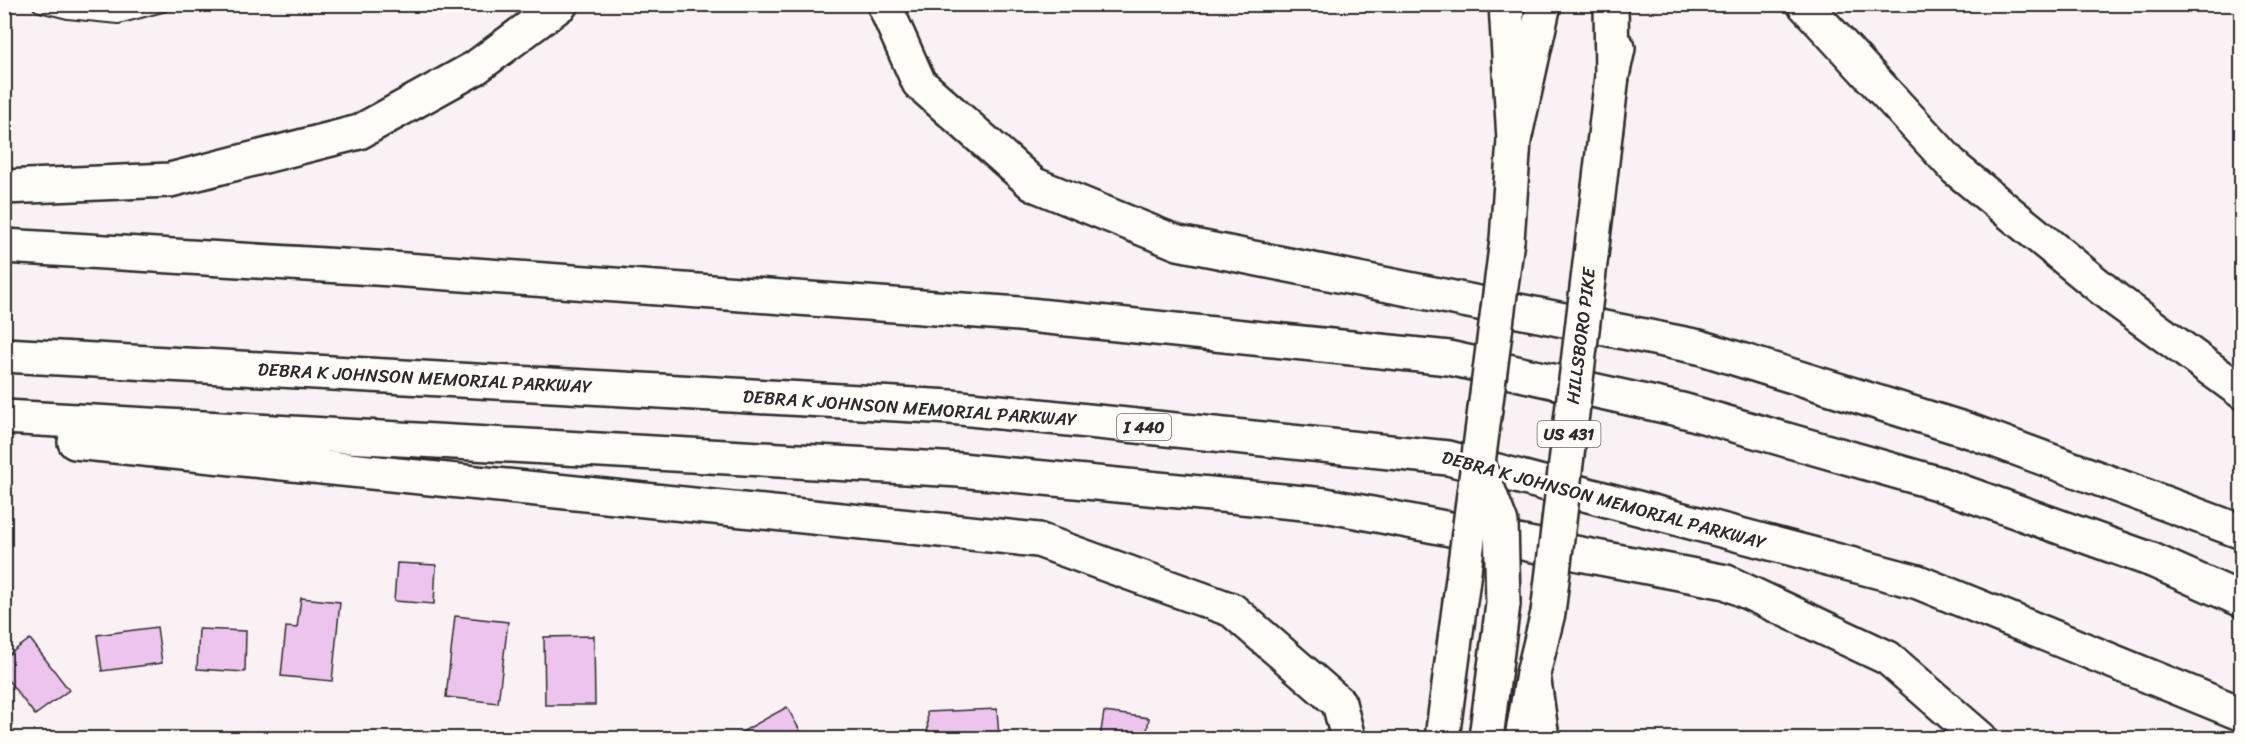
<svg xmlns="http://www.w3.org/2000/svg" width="2246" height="743" font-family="Sriracha,sans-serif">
<rect width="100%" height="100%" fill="#faf1f5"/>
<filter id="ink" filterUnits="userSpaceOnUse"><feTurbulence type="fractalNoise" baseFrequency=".0167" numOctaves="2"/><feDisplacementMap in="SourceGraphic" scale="12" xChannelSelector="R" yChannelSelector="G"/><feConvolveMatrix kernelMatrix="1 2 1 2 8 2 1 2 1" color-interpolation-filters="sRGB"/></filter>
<g filter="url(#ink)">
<!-- building -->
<g fill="#ecc4ed" stroke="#2b2b2b" stroke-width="1.5">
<polygon points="397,563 436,565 434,604 394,601"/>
<polygon points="301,598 340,602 332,681 281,676 286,627 297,628"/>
<polygon points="455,616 508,622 498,703 446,697"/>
<polygon points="157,627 162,663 102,671 97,635"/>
<polygon points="199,629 246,631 245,672 197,669"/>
<polygon points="594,636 595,705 545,705 544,637"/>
<polygon points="30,639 69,690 35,715 4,675 4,658"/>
<polygon points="787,707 804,738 731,738"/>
<polygon points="997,709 999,738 928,738 927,712"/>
<polygon points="1104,712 1149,718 1146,738 1100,738"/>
</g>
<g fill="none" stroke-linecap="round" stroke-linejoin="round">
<!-- lane casing -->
<g stroke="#2b2b2b" stroke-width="18">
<polyline id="lane" points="40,4 68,11 118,16 162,4"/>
</g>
<!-- primary casing -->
<g stroke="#2b2b2b" stroke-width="38">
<g id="primary">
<polyline points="1507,240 1514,140 1544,4"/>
<polyline points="1591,255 1612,76 1618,48"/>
<polyline points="1442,738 1461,594"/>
<polyline points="1522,738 1533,674 1548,613"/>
</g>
</g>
<!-- highway casing -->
<g stroke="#2b2b2b" stroke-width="38">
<g id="highway">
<polyline points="884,4 919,83 1033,184 1178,243 1699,347 1973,432 2242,532"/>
<polyline points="1506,4 1514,140"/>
<polyline points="1611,4 1612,76"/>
<polyline points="1804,4 1956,169 2115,299 2242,392"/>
<polyline points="4,187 170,180 359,132 475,68 561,4"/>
<polyline points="4,246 392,269 1019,314 1449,358 1682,410 1937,483 2152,560 2242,600"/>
<polyline points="4,355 951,407 1448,458 1918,582 2242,714"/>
<polyline points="4,417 960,470 1325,505 1726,582 1888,658 1980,738"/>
<polyline points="75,442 1038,540 1232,610 1339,703 1348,738"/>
<polyline points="1533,674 1542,738"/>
<polyline points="1486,738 1503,604"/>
</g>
</g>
<!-- lane -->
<use href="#lane" stroke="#fdfcf7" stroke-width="14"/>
<!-- primary -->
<use href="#primary" stroke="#fdfcf7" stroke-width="33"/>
<!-- highway -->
<use href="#highway" stroke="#fdfcf7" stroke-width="33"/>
<!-- primary-bridge casing -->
<g stroke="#2b2b2b" stroke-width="38" stroke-linecap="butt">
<g id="primary-bridge">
<polyline points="1461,594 1507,240"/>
<polyline points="1548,613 1591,255"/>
</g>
</g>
<!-- highway-bridge casing -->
<g stroke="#2b2b2b" stroke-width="38" stroke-linecap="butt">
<polyline id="highway-bridge" points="1478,463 1501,523 1503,604"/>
</g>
<!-- primary-bridge -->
<use href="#primary-bridge" stroke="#fdfcf7" stroke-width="33"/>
<!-- highway-bridge -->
<use href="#highway-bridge" stroke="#fdfcf7" stroke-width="33"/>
</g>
</g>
<g text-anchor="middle" stroke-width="6" stroke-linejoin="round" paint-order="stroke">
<!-- shield labels -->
<g fill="#fdfcf7" stroke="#6a6a68" stroke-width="1.5">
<rect x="1117" y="414" width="54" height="26" rx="4.5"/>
<rect x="1537.5" y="421" width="63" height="26" rx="4.5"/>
</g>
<g font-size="16" font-weight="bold" fill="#2b2b2b">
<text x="1144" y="433">I 440</text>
<text x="1569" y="440">US 431</text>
</g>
<!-- street labels -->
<g font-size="18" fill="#2b2b2b" stroke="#fdfcf7">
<text transform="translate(1581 336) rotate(-83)" y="6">HILLSBORO PIKE</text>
<text transform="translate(425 378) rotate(3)" y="6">DEBRA K JOHNSON MEMORIAL PARKWAY</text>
<text transform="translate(910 408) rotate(4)" y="6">DEBRA K JOHNSON MEMORIAL PARKWAY</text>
<text transform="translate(1604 500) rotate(15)" y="6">DEBRA K JOHNSON MEMORIAL PARKWAY</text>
</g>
</g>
<!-- margin -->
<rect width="2246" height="743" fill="none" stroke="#fdfcf7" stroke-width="24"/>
<rect x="12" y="12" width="2222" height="719" fill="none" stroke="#2b2b2b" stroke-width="2" filter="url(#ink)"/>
</svg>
